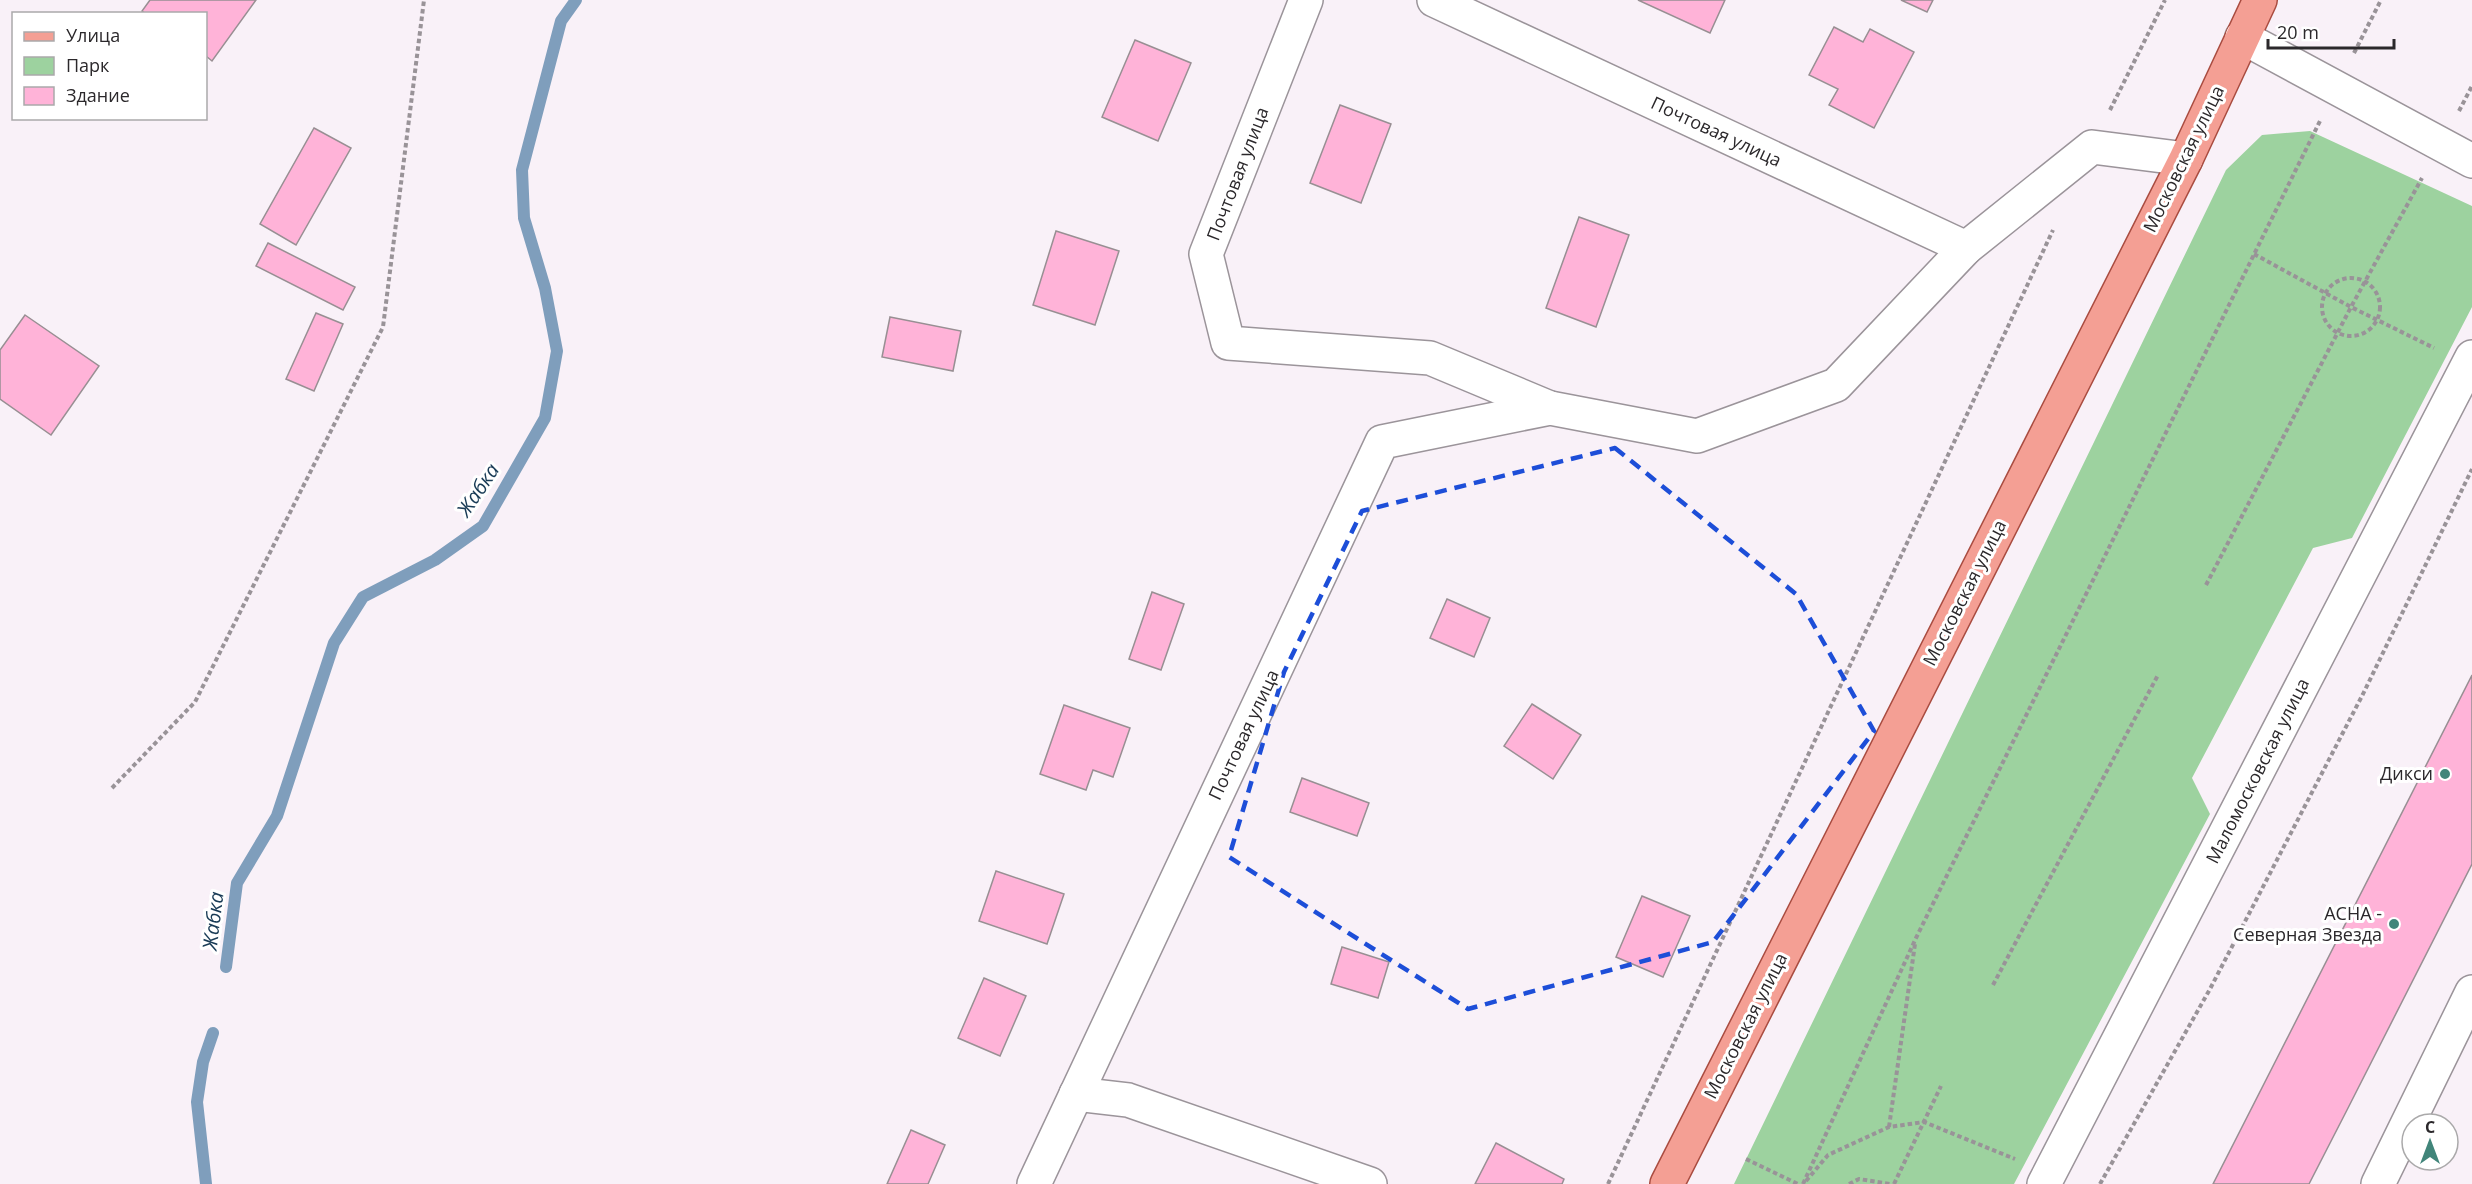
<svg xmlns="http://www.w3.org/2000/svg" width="2472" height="1184" font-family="'Open Sans',sans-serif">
<rect width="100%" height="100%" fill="#f9f1f8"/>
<!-- green -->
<polygon fill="#9dd29f" points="2310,131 2472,206 2472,307 2352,538 2313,548 2192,778 2210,814 2014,1184 1734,1184 2226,170 2262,135"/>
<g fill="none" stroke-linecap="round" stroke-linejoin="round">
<!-- stream -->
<g stroke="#7f9ebc" stroke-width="12">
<polyline points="226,967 237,883 277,816 334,643 363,597 435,560 483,526 545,418 557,351 545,288 524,218 522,170 561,21 576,0"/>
<polyline points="206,1184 197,1102 203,1062 213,1033"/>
</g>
</g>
<!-- building -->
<g fill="#ffb3d8" stroke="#988f93" stroke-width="1.5">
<polygon points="150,0 256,0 212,61 206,56 206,14 146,14 142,11"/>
<polygon points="1638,0 1725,0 1710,33"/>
<polygon points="1901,0 1933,0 1927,12"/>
<polygon points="1834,27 1863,42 1870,29 1914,52 1874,128 1829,105 1838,89 1809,75"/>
<polygon points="1135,40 1191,63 1158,141 1102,117"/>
<polygon points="1340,105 1391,124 1361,203 1310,183"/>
<polygon points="314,128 351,148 296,245 260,224"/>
<polygon points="1579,217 1629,235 1596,327 1546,308"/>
<polygon points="1056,231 1119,251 1095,325 1033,305"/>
<polygon points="268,243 355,287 343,310 256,266"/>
<polygon points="316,313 343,324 314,391 286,379"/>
<polygon points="25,315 99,366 51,435 0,399 0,350"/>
<polygon points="890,317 961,331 953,371 882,357"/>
<polygon points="1152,592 1184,604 1161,670 1129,659"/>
<polygon points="1447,599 1490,618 1474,657 1430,638"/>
<polygon points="2472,675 2472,864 2347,1110 2309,1184 2213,1184"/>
<polygon points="1532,704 1581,735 1553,779 1504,746"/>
<polygon points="1064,705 1130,728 1113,777 1093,770 1086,790 1040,774"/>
<polygon points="1302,778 1369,803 1357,836 1290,812"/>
<polygon points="996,871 1064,894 1047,944 979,921"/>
<polygon points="1642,896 1690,916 1663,977 1616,957"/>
<polygon points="1342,947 1389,962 1378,998 1331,984"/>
<polygon points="984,978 1026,996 1000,1056 958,1038"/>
<polygon points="911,1130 945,1145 928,1184 887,1184"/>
<polygon points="1496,1143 1564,1179 1562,1184 1475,1184"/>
</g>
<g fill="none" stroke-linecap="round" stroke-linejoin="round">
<!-- minor casing -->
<g stroke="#9b949a" stroke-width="36">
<g id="minor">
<polyline points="1306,0 1206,254 1228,343 1430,358 1550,408"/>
<polyline points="1434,0 1966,248"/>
<polyline points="2242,37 2472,161"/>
<polyline points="1076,1094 1128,1100 1370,1184"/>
<polyline points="1034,1184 1382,442 1550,408 1697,436 1836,385 1966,248 2092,147 2186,159"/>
<polyline points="2044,1184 2472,357"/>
<polyline points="2378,1184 2472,992"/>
</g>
</g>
<!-- major casing -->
<g stroke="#a94c40" stroke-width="36">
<polyline id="major" points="1667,1184 2186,159 2260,0"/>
</g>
<!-- path -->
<g stroke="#999398" stroke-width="4" stroke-dasharray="4.5 3" stroke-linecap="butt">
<polyline points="2354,53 2381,0"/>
<polyline points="2110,110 2165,0"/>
<polyline points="2459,111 2472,86"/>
<polyline points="2254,254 2351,307 2434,348"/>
<circle cx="2351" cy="307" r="29"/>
<polyline points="2206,585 2351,307 2422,178"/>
<polyline points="112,788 195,702 383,327 424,0"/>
<polyline points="1993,985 2158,675"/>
<polyline points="1889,1127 1915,944"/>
<polyline points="1746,1159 1798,1184"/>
<polyline points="1806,1181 1828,1155 1889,1127 1924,1122 2015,1159"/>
<polyline points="1608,1184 2053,230"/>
<polyline points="1803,1184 1916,938 2320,121"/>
<polyline points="1849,1184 1859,1179 1890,1184"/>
<polyline points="1894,1184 1941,1086"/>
<polyline points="2100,1184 2210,989 2363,694 2472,469"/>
</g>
<!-- minor -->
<use href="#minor" stroke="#fff" stroke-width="33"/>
<!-- major -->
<use href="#major" stroke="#f49f94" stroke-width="33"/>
</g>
<!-- marked area -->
<path fill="none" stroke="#1d4ed8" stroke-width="4.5" stroke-dasharray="12 8" stroke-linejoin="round" d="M 1615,448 L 1796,594 L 1874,731 L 1713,942 L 1468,1009 L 1229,857 L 1284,672 L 1362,511 Z"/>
<!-- markers -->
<g fill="#41857a" stroke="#fff" stroke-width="2">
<circle cx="2445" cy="774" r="6"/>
<circle cx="2394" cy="924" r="6"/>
</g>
<g text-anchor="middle" stroke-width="6" stroke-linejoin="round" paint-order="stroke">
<!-- street labels -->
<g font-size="18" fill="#2b282b" stroke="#fff">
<text transform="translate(1716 132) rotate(25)" y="6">Почтовая улица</text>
<text transform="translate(2184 159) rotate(-64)" y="6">Московская улица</text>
<text transform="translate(1238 174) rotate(-69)" y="6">Почтовая улица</text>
<text transform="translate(1965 593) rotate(-63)" y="6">Московская улица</text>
<text transform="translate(1244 735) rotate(-65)" y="6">Почтовая улица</text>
<text transform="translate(2258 771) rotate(-63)" y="6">Маломосковская улица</text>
<text transform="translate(1746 1026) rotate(-63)" y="6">Московская улица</text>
</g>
<!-- poi labels -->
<g font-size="18" fill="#2b282b" stroke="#fff" text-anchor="end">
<text x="2433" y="780">Дикси</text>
<text x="2382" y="920">АСНА -<tspan x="2382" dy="21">Северная Звезда</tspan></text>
</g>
<!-- water labels -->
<g font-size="20" font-style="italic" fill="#183a55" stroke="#fff">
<text transform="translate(478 490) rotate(-56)" y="7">Жабка</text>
<text transform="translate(213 921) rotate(-83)" y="7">Жабка</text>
</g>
</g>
<!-- legend -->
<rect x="12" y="12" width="195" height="108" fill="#ffffff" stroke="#aaa9aa" stroke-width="1.5"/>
<rect x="24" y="32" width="30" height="9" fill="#f49f94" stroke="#aaa9aa" stroke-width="1.5"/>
<text x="66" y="42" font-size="18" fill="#2b282b">Улица</text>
<rect x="24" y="57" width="30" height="18" fill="#9dd29f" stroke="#aaa9aa" stroke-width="1.5"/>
<text x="66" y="72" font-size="18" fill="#2b282b">Парк</text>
<rect x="24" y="87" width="30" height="18" fill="#ffb3d8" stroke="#aaa9aa" stroke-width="1.5"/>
<text x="66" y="102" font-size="18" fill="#2b282b">Здание</text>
<!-- north arrow -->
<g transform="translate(2430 1142)"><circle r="28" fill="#ffffff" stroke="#aaa9aa" stroke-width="1.5"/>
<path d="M0-4.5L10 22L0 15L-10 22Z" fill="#41857a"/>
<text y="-9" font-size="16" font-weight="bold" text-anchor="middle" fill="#2b282b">С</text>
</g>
<!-- scale -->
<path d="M2268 39v9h126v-9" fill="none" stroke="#2b282b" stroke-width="3"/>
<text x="2277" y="39" font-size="18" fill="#2b282b" stroke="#ffffff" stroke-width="4.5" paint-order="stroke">20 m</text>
</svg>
